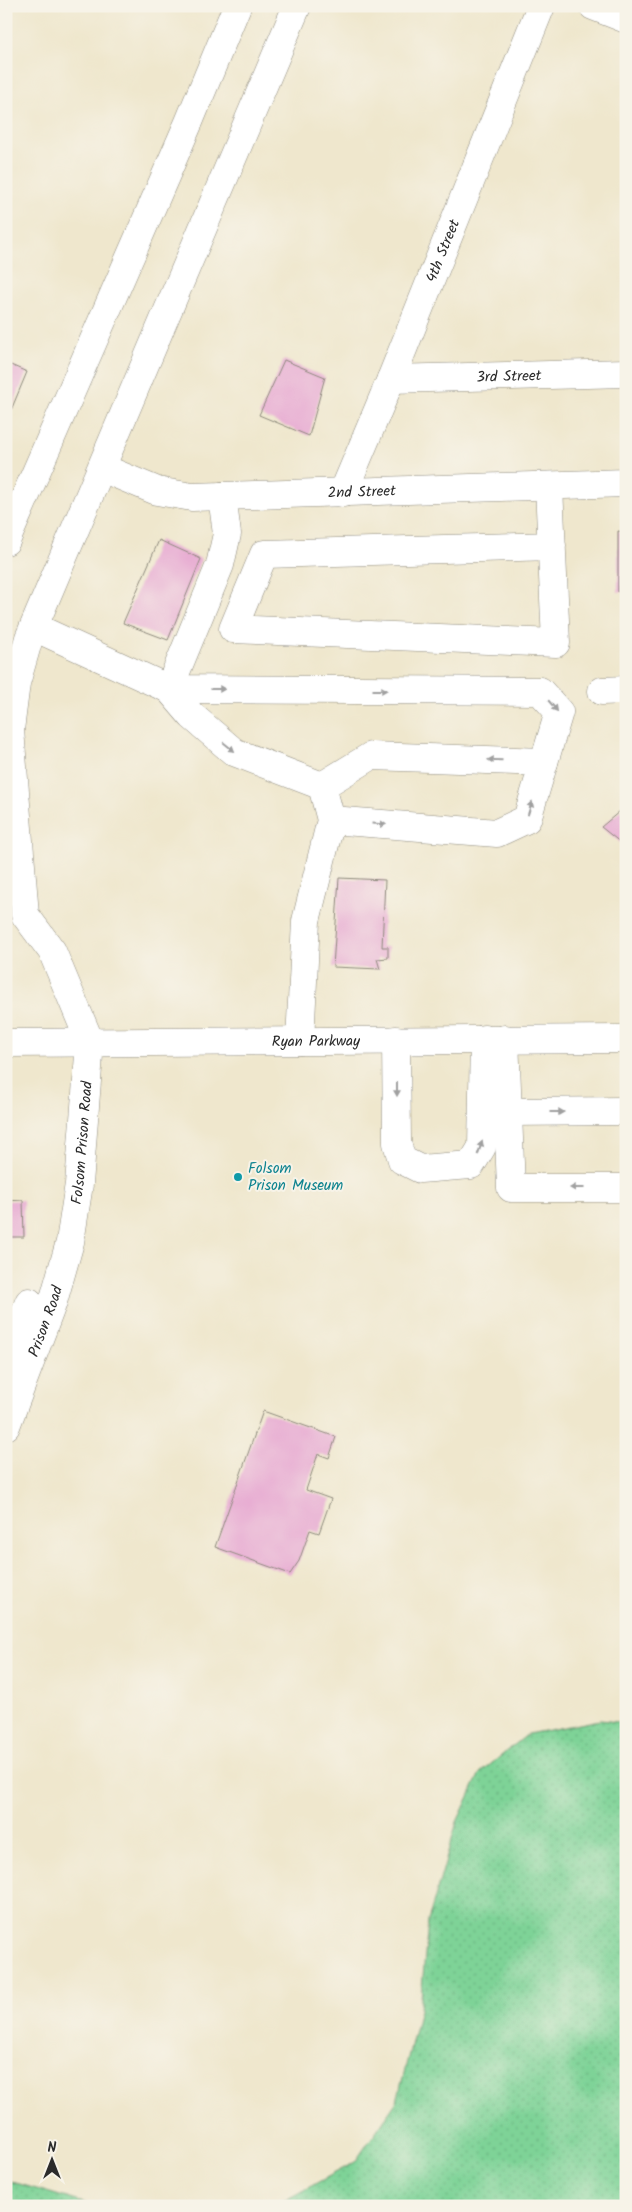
<svg xmlns="http://www.w3.org/2000/svg" width="632" height="2212" font-family="Kalam,sans-serif">
<defs>
<pattern id="grass-dots" width="8" height="8" patternUnits="userSpaceOnUse" patternTransform="scale(1.25)"><rect width="8" height="8" fill="#7ed397"/><path d="M2 2h.1M6 6h.1" fill="none" stroke="#6db582" stroke-width="1.8" stroke-linecap="round"/></pattern>
</defs>
<rect width="100%" height="100%" fill="#f7f3e8"/>
<filter id="ink" filterUnits="userSpaceOnUse"><feTurbulence type="fractalNoise" baseFrequency=".02" numOctaves="2"/><feDisplacementMap in="SourceGraphic" scale="10" xChannelSelector="R" yChannelSelector="G"/><feConvolveMatrix kernelMatrix="1 2 1 2 8 2 1 2 1" color-interpolation-filters="sRGB"/></filter>
<filter id="wash" filterUnits="userSpaceOnUse"><feTurbulence type="fractalNoise" baseFrequency=".0096" numOctaves="4" result="noise"/><feDisplacementMap in="SourceGraphic" scale="20" xChannelSelector="R" yChannelSelector="G"/><feGaussianBlur stdDeviation="1.12" result="paint"/><feColorMatrix in="noise" values="0 0 0 0 0 0 0 0 0 0 0 0 0 0 0 0 0 1.4 0 .05"/><feComposite in="paint" operator="in"/></filter>
<g filter="url(#wash)">
<rect width="100%" height="100%" fill="#efe7cd"/>
<!-- grass -->
<g fill="url(#grass-dots)" stroke="#547f61">
<polygon points="600,1720 626,1723 626,2206 257,2206 282,2202 355,2162 397,2101 420,2010 428,1921 457,1822 480,1773 528,1734"/>
<polygon points="6,2180 94,2206 6,2206"/>
</g>
<g id="blocks">
<!-- building -->
<g fill="#e7aad2">
<polygon points="284,360 325,377 309,436 259,415"/>
<polygon points="6,363 27,372 6,422"/>
<polygon points="618,531 626,532 626,592 618,592"/>
<polygon points="159,540 201,559 168,640 123,623"/>
<polygon points="626,806 626,847 601,827"/>
<polygon points="339,878 385,880 382,947 388,947 388,958 377,959 380,969 333,967"/>
<polygon points="23,1200 24,1237 6,1237 6,1201"/>
<polygon points="263,1411 336,1437 329,1458 318,1454 306,1490 331,1499 319,1533 310,1530 299,1561 290,1574 215,1547"/>
</g>
</g>
</g>
<g filter="url(#ink)">
<use href="#blocks" fill-opacity="0" stroke="#8d897c" stroke-width="1"/>
<g fill="none" stroke-linecap="round" stroke-linejoin="round">
<!-- minor casing -->
<g stroke="#8d897c" stroke-width="29">
<g id="minor">
<polyline points="593,6 626,19"/>
<path id="s1" d="M 391,379 L 626,373"/>
<path id="s2" d="M 102,468 L 157,491 L 192,497 L 626,483"/>
<polyline points="549,486 556,643 233,629 264,554 552,546"/>
<path id="s3" d="M 343,493 L 391,379 L 541,6"/>
<polyline points="6,541 189,122 237,6"/>
<polyline points="34,627 169,689 540,691 559,712 527,819 497,833 331,820"/>
<polyline points="169,689 192,716 234,752 322,786 331,820 306,921 300,1041"/>
<polyline points="169,689 220,565 227,534 222,496"/>
<polyline points="602,691 626,690"/>
<polyline points="322,786 371,756 544,762"/>
<polyline points="505,1039 511,1188 626,1188"/>
<polyline points="396,1040 397,1143 402,1160 420,1169 471,1165 482,1147 484,1039"/>
<path id="s4" d="M 6,1043 L 626,1039"/>
<polyline points="508,1112 626,1111"/>
<polyline points="6,1360 29,1302"/>
<path id="s5" d="M 6,1426 L 53,1302 L 70,1242 L 79,1184 L 90,1042 L 52,951 L 25,915 L 10,730 L 16,683 L 29,638 L 297,6"/>
</g>
</g>
<!-- minor -->
<use href="#minor" stroke="#fff" stroke-width="28"/>
</g>
<!-- one-way arrows -->
<defs><path id="oneway-solid" d="M-6-.8H1V-3.2L6.5 0L1 3.2V.8H-6Z" transform="scale(1.25)"/></defs>
<g fill="#a0a0a0">
<use href="#oneway-solid" transform="translate(218 689)"/>
<use href="#oneway-solid" transform="translate(380 690)"/>
<use href="#oneway-solid" transform="translate(553 706) rotate(50)"/>
<use href="#oneway-solid" transform="translate(229 747) rotate(39)"/>
<use href="#oneway-solid" transform="translate(495 760) rotate(-178)"/>
<use href="#oneway-solid" transform="translate(530 808) rotate(-73)"/>
<use href="#oneway-solid" transform="translate(379 824) rotate(4)"/>
<use href="#oneway-solid" transform="translate(397 1089) rotate(90)"/>
<use href="#oneway-solid" transform="translate(557 1112)"/>
<use href="#oneway-solid" transform="translate(480 1148) rotate(-71)"/>
<use href="#oneway-solid" transform="translate(577 1188) rotate(180)"/>
</g>
</g>
<!-- markers -->
<circle fill="#0f9aa8" stroke="#f7f3e8" stroke-width="2" cx="238" cy="1177" r="5"/>
<g text-anchor="middle" stroke-width="4" stroke-linejoin="round" paint-order="stroke">
<!-- street labels -->
<g font-size="15" fill="#2b2b2b" stroke="#f7f3e8">
<text dy="5" stroke="none"><textPath href="#s3" startOffset="262">4th Street</textPath></text>
<text dy="5" stroke="none"><textPath href="#s1" startOffset="118">3rd Street</textPath></text>
<text dy="5" stroke="none"><textPath href="#s2" startOffset="265">2nd Street</textPath></text>
<text dy="5" stroke="none"><textPath href="#s4" startOffset="310">Ryan Parkway</textPath></text>
<text dy="5" stroke="none"><textPath href="#s5" startOffset="295">Folsom Prison Road</textPath></text>
<text dy="5" stroke="none"><textPath href="#s5" startOffset="112">Prison Road</textPath></text>
</g>
<!-- culture labels -->
<g font-size="15" fill="#0d838f" stroke="#f7f3e8" text-anchor="start">
<text x="248" y="1173">Folsom<tspan x="248" dy="17">Prison Museum</tspan></text>
</g>
</g>
<!-- margin -->
<rect width="632" height="2212" fill="none" stroke="#f7f3e8" stroke-width="25"/>
<!-- north arrow -->
<g transform="translate(52 2160)" stroke="#f7f3e8" stroke-width="4" paint-order="stroke">
<path d="M0-4L9 19L0 12L-9 19Z" fill="#2b2b2b"/>
<text y="-8" font-size="14" font-weight="bold" text-anchor="middle" fill="#2b2b2b">N</text>
</g>
</svg>
